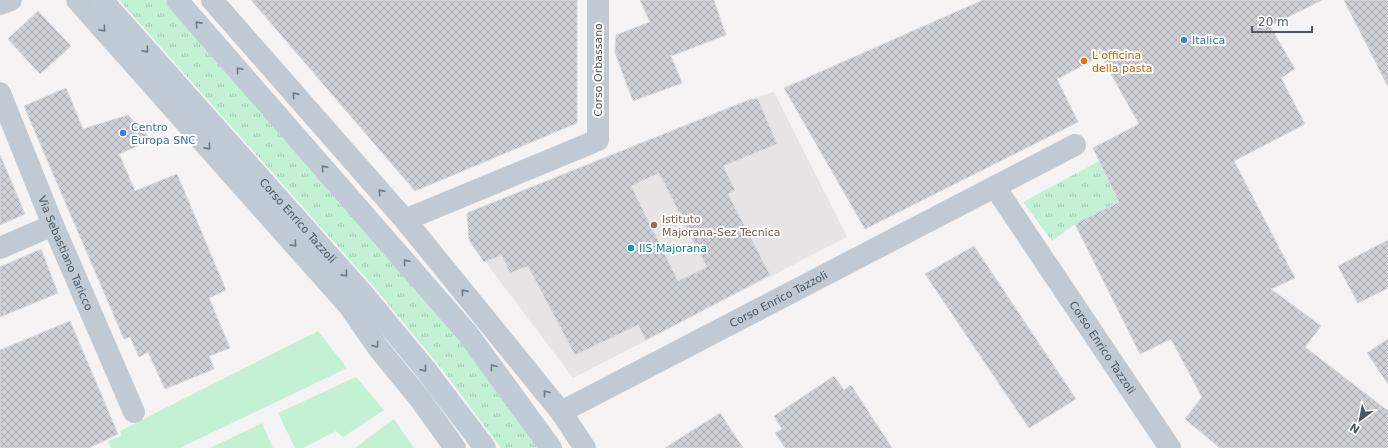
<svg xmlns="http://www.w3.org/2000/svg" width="1388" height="448" font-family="'DejaVu Sans',sans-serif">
<defs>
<pattern id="grass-tufts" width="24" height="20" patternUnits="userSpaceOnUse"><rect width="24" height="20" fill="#c3f1d5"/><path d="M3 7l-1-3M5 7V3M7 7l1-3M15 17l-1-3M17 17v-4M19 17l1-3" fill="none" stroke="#a0c6b0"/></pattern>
<pattern id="building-cross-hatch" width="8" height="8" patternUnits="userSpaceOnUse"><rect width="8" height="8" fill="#cdcfd5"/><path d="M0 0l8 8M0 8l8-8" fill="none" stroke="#a8abb0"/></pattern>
</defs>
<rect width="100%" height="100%" fill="#f5f3f3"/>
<!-- education -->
<polygon fill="#e6e4e5" points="774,92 847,237 573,378 469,240 467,213 757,97"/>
<!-- grass -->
<g fill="url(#grass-tufts)">
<polygon points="119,0 164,0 399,265 468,349 542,448 501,448 441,368 374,287"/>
<polygon points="1099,161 1119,202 1075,224 1052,241 1023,202"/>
</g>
<!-- garden -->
<g fill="#c3f1d5">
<polygon points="318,331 347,368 180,448 111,448 108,441 121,436 120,431"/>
<polygon points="356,377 384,410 343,437 336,431 303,448 295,448 278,413"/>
<polygon points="394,419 414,448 355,448"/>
<polygon points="262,423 273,448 210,448"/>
</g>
<!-- building -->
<g fill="url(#building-cross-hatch)" stroke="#d7d9de" fill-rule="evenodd">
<polygon points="251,0 577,0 577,123 415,191"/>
<polygon points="640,0 714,0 726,35 671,56 682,83 633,101 615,53 616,35 650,22"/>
<polygon points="983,0 1322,0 1270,26 1295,69 1281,78 1305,124 1234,161 1295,278 1271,289 1321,326 1305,347 1388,411 1388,448 1220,448 1185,419 1202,397 1171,339 1140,354 1075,224 1119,202 1093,148 1139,124 1101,56 1057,79 1078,122 865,229 784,88"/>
<polygon points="1344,0 1388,0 1388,87"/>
<polygon points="38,11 71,46 40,74 8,39"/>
<polygon points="66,88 83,129 128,115 151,140 119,154 135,191 177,174 226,290 209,298 230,348 209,356 214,369 165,389 148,352 139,357 130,337 124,339 24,106"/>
<path d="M 751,99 L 758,99 L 777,144 L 723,166 L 735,190 L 728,194 L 770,275 L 646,340 L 638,325 L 575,355 L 528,266 L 510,273 L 502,255 L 484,262 L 469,240 L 467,213 ZM 659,173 L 707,267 L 678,281 L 631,186 Z"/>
<polygon points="0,155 25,214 0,225"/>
<polygon points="1388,240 1388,288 1358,303 1338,266"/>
<polygon points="974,246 1076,399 1029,428 925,274"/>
<polygon points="41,249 58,293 0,317 0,267"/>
<polygon points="70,321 118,434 89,448 0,448 0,350"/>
<polygon points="1388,339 1388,384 1367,353"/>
<polygon points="834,376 844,390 851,385 892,448 785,448 775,433 782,429 774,416"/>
<polygon points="720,413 743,448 665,448"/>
</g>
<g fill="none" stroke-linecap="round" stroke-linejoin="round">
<!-- street -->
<g stroke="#c1cad2" stroke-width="22">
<polyline points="77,0 349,306 379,349 420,399 455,448"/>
<polyline points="212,0 405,220 561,412 585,448"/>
<polyline points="0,4 11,0"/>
<path id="s1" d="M 0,93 L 53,225 L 134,412"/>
<path id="s2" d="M 995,187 L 1170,448"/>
<polyline points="405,220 598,140 598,0"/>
<polyline points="0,248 53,225"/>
<path id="s3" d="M 561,412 L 1075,145"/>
</g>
<!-- secondary -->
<g stroke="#c1cbd6" stroke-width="22">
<path id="s4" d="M 102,0 L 364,295 L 425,369 L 485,448"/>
<polyline points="177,0 468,334 551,448"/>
</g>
</g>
<!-- one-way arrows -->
<defs><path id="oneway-chevron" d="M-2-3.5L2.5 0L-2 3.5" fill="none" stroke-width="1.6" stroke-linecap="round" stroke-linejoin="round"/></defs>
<g stroke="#6e7984">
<use href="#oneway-chevron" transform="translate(198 24) rotate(-132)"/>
<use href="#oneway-chevron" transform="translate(146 50) rotate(48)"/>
<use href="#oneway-chevron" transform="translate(239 70) rotate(-131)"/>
<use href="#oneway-chevron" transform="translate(324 168) rotate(-131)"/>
<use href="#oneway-chevron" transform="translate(406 262) rotate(-131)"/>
<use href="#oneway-chevron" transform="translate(345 274) rotate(48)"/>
<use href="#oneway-chevron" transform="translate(493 367) rotate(-127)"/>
<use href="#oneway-chevron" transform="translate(424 369) rotate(51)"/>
</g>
<g stroke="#6e7983">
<use href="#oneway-chevron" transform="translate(103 29) rotate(48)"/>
<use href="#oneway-chevron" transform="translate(295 95) rotate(-131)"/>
<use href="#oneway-chevron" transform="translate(208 147) rotate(48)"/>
<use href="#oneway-chevron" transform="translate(381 192) rotate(-131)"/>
<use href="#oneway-chevron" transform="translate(294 244) rotate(48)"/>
<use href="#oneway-chevron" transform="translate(464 292) rotate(-129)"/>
<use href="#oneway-chevron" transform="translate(376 345) rotate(54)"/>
<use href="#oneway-chevron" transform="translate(546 393) rotate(-128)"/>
</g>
<!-- markers -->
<g fill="#3f7fe0" stroke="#fff" stroke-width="1.5">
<circle cx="1184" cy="40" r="4"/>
<circle cx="123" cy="133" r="4"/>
</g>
<circle fill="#e8710a" stroke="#fff" stroke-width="1.5" cx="1084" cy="61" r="4"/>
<circle fill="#8d6e63" stroke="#fff" stroke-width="1.5" cx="654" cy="225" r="4"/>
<circle fill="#0f9aa8" stroke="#fff" stroke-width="1.5" cx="631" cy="248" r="4"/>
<g text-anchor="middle" stroke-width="4" stroke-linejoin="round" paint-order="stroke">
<!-- shop labels -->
<g font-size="11" fill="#366cbe" stroke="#fff" text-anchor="start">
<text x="1192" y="44">Italica</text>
<text x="131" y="131">Centro<tspan x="131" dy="13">Europa SNC</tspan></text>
</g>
<!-- food labels -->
<g font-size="11" fill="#c56008" stroke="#fff" text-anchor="start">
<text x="1092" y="59">L'officina<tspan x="1092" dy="13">della pasta</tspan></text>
</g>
<!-- street labels -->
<g font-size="11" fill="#4a5661" stroke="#fff">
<text transform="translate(598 70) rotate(-90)" y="4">Corso Orbassano</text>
<text dy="4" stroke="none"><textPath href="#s4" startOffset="295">Corso Enrico Tazzoli</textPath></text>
<text dy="4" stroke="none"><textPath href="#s1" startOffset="173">Via Sebastiano Taricco</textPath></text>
<text dy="4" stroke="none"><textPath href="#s3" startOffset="245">Corso Enrico Tazzoli</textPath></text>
<text dy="4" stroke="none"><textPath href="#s2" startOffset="193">Corso Enrico Tazzoli</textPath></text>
</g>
<!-- education labels -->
<g font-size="11" fill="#785e54" stroke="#fff" text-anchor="start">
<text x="662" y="223">Istituto<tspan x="662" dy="13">Majorana-Sez Tecnica</tspan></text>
</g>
<!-- culture labels -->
<g font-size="11" fill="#0d838f" stroke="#fff" text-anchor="start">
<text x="639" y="252">IIS Majorana</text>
</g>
</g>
<!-- north arrow -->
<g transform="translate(1360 420) rotate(212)" stroke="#ffffff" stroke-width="3" paint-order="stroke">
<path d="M0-3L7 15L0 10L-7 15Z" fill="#4a5661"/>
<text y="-6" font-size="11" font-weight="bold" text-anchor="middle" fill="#4a5661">N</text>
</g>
<!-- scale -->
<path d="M1252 26v6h60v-6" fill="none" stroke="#4a5661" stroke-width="2"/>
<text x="1258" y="26" font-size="12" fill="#4a5661" stroke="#ffffff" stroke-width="3" paint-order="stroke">20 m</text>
</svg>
